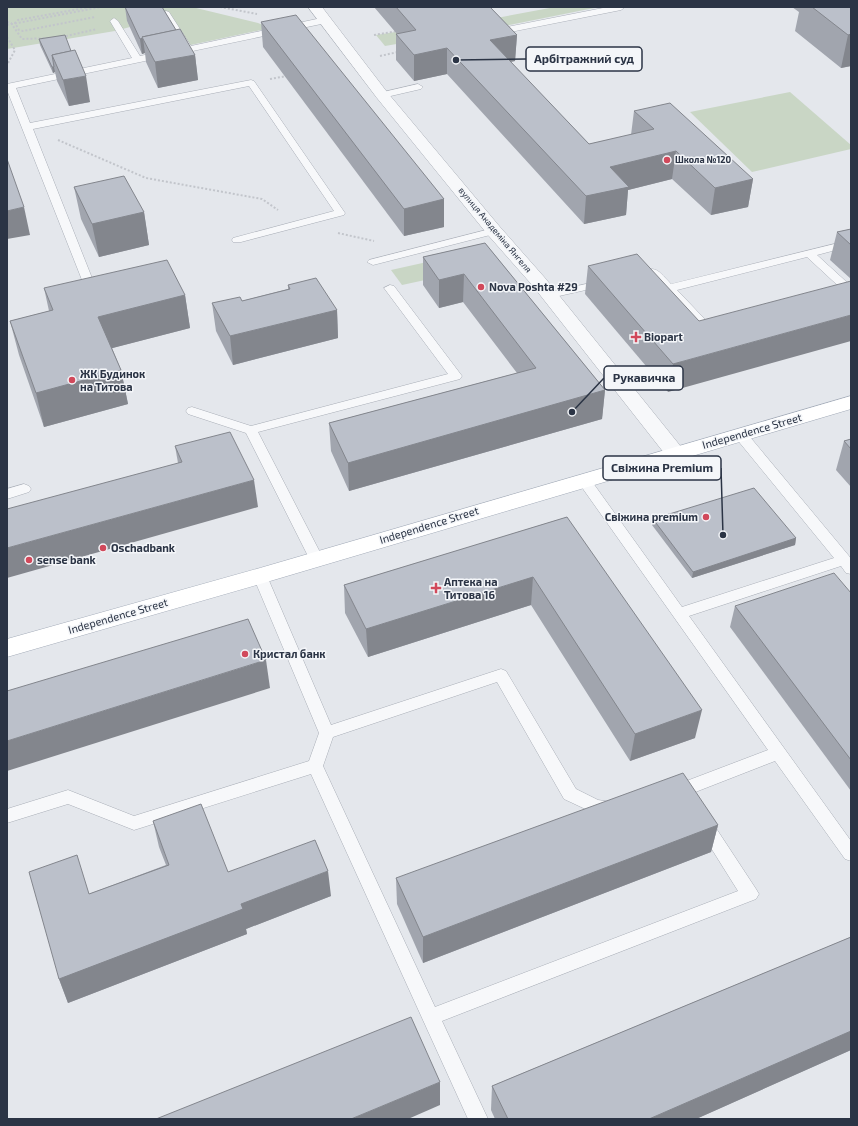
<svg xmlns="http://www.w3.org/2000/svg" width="858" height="1126" font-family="'Exo 2',sans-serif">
<rect width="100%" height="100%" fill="#e4e7ec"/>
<!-- green -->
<g fill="#c9d6c5">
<polygon points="7,7 192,7 258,23 270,28 186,46 127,21 130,27 115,31 7,49"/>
<polygon points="555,7 599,7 499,27 491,19"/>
<polygon points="414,29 408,42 385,46 376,35"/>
<polygon points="790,92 851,145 851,149 752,172 690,112"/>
<polygon points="463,254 476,269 402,285 391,270"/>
</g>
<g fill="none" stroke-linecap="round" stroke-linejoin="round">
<!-- service casing -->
<g stroke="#a9aeb7" stroke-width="1">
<g id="service">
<polygon points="467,7 476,7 497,29 608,7 625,7 621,10 495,35 492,34"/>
<polygon points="166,11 169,12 191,46 326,17 330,20 326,23 16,88 30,123 251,80 254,81 345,213 344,215 241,242 233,242 232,240 233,238 334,211 249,86 33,129 92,278 86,281 82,280 7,90 7,84 132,58 110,21 114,18 118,21 140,56 183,47 162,14"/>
<polygon points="418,84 423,87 421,89 382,98 377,95 379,93"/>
<polygon points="494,228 498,229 499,231 498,233 373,265 367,262 369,260"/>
<path d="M 851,240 L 851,246 L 817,255 L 851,286 L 851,295 L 847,294 L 807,257 L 677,290 L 717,332 L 719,335 L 713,339 L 709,338 L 650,275 L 636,278 L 630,275 L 632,273 C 657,267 654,266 671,284 Z"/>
<polygon points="604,280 608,281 610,283 608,285 550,298 544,295 546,293"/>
<polygon points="390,285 394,286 462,376 460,379 258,432 323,558 321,562 316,563 311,562 309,558 246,433 188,414 186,411 188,408 192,407 251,426 448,374 384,288"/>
<polygon points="740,430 745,431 849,556 851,559 851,574 846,573 841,566 689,616 851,841 851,861 845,859 775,761 680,798 674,800 668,798 666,793 668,788 768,750 576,479 578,476 588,476 682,607 834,558 735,437 734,434 735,431"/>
<polygon points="24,484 29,486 31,489 29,492 7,499 7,489"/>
<polygon points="260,571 265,572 267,576 331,725 501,669 506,671 576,789 598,800 618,803 620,808 618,813 612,815 596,814 564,799 497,682 333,737 323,766 435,1007 738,891 696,824 698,819 704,817 710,819 756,889 759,894 756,899 442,1021 488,1119 468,1119 311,774 134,830 68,804 7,823 7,809 68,790 134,816 309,761 319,733 253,576 255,572"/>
</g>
</g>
<!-- minor casing -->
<g stroke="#a9aeb7" stroke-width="1">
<polygon id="minor" points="308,7 322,7 387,92 500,227 545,278 682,448 685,453 682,458 675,460 668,458 533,286 488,235 377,98"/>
</g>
<!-- primary casing -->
<g stroke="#a3abb8" stroke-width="1">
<polygon id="primary" points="851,396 851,409 260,584 7,657 7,639 260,568"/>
</g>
<!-- path -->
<g stroke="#c2c5cb" stroke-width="2" stroke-dasharray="2 2" stroke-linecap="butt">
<polyline points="90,7 18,20 15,23 19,30 23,31 95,17"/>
<polyline points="220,7 257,14"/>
<polyline points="7,22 11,23 22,39 52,38"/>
<polyline points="7,25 101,7"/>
<polyline points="374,35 398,31"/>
<polyline points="7,37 15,50 7,65"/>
<polyline points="62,37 97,29"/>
<polyline points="380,56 398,52"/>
<polyline points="270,79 287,76"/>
<polyline points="58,140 146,178 262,199 278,210"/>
<polyline points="338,233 374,241"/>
</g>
<!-- service -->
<use href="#service" fill="#f7f8fa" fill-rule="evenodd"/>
<!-- minor -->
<use href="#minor" fill="#f7f8fa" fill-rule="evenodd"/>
<!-- primary -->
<use href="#primary" fill="#fff" fill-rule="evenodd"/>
</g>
<!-- wall -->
<g fill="#a1a5ae">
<polygon points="125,7 162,7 176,30 195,55 198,80 158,88 146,62 145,53 142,54 127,21"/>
<polygon points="374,7 490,7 517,35 515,61 510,62 589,144 631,135 634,111 753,179 748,207 711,215 672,179 628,190 626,215 584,224 447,74 414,81 396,60 396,34 397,34"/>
<polygon points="792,7 851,7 851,66 841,68 795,31 799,12"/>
<polygon points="261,22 444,199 444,227 404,236 263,47"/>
<polygon points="39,39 90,102 69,106 57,81 55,72 53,73 40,45"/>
<polygon points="74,187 144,212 149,245 99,257 81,219"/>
<polygon points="851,229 851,279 830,260 837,232"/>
<polygon points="485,243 605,390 602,419 349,491 331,451 329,423 517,373 463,302 439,308 423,285 423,257"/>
<polygon points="588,266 699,321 668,392 585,294"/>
<polygon points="288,285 337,310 338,338 233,365 216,331 212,303 242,301 288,289"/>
<polygon points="44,288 185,295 190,328 112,348 121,370 128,404 44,427 19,355 10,321 49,311"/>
<polygon points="851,439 851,487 836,470 844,441"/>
<polygon points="175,446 258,507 178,463"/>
<polygon points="567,517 695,738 630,761 531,605 368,657 345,613 344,585"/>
<polygon points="653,519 796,538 795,545 692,578 652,525"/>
<polygon points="851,593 851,791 730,627 735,606"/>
<polygon points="153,821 228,872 331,896 246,929 247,934 68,1003 59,979 89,894 166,865 159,847"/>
<polygon points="718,825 711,852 423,963 397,904 396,878"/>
<polygon points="851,937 851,1050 696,1119 495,1119 491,1110 492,1086"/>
</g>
<!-- shaded-wall -->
<g fill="#83868d">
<polygon points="851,34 851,66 841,68 848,35"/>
<polygon points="517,35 515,61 489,66 490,40"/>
<polygon points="143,38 145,53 142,54 140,39"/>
<polygon points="447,48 447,74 414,81 414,55"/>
<polygon points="195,55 198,80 158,88 155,62"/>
<polygon points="52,67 54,67 55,72 53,73"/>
<polygon points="86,76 90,102 69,106 63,80"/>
<polygon points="676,151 672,179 628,190 626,215 584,224 586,196 610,167"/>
<polygon points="753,179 748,207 711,215 715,188"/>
<polygon points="444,199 444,227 404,236 404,209"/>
<polygon points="24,207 30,235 7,239 7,211"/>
<polygon points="144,212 149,245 99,257 92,224"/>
<polygon points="464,274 463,302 439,308 439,280"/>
<polygon points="185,295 190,328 105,350 98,317"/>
<polygon points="337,310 338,338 233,365 230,336"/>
<polygon points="851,315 851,341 668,392 673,364"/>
<polygon points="121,370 128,404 44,427 36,393"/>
<polygon points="605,390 602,419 349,491 348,463"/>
<polygon points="254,480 258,507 7,578 7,548"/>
<polygon points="796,538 795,545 692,578 693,572"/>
<polygon points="533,577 531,605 368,657 366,629"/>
<polygon points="266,660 270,688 7,771 7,741"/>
<polygon points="702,710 695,738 630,761 635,734"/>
<polygon points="718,825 711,852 423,963 423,937"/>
<polygon points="328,871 331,896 246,929 247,934 68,1003 59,979 241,904"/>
<polygon points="851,1031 851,1050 696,1119 649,1119"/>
<polygon points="440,1082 440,1105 408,1119 351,1119"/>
</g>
<!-- building -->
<g fill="#bbc0ca" stroke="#83868d">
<polygon points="125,7 162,7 176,30 142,37 143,38 140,39"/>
<polygon points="396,7 490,7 517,35 490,40 589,144 654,129 634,111 670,103 753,179 715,188 676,151 610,167 629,187 586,196 447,48 414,55 396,34 416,30"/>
<polygon points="812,7 851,7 851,34 848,35"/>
<polygon points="296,15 444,199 404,209 261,22"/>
<polygon points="180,29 195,55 155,62 142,37"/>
<polygon points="65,35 71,51 52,55 54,67 52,67 39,39"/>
<polygon points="75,50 86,76 63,80 52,55"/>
<polygon points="7,159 24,207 7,211"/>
<polygon points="124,176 144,212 92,224 74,187"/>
<polygon points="851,229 851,245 837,232"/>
<polygon points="485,243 605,390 348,463 329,423 536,368 464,274 439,280 423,257"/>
<polygon points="637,254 699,321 851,281 851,315 673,364 588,266"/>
<polygon points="167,260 185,295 98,317 121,370 36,393 10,321 53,310 44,288"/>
<polygon points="316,278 337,310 230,336 212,303 240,297 242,301 290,289 288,285"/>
<polygon points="230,432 254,480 7,548 7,509 182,462 175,446"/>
<polygon points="851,439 851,449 844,441"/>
<polygon points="754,488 796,538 693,572 653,519"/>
<polygon points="567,517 702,710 635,734 533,577 366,629 344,585"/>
<polygon points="834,573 851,593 851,760 735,606"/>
<polygon points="248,619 266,660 7,741 7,691"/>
<polygon points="683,773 718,825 423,937 396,878"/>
<polygon points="201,804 228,872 315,840 328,871 241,904 243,909 59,979 29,872 77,855 89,894 169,865 153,821"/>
<polygon points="851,937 851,1031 649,1119 508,1119 492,1086"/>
<polygon points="411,1017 440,1082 351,1119 156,1119"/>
</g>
<!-- markers -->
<g fill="#d1495b" stroke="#f4f6f9" stroke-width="1.5">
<circle cx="667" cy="160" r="4"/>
<circle cx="481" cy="287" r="4"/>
<path d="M634 331h4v4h4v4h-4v4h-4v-4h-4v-4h4z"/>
<circle cx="72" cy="380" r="4"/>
<circle cx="706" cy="517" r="4"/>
<circle cx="103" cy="548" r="4"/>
<circle cx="29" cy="560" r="4"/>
<path d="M434 582h4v4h4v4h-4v4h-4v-4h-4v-4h4z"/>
<circle cx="245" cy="654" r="4"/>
</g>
<g text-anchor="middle" stroke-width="3" stroke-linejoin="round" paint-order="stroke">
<!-- far-poi labels -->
<g font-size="9" font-weight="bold" fill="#2b3445" stroke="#f4f6f9" text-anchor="start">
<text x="675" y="163">Школа №120</text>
</g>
<!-- far-street labels -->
<g font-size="9" fill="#2b3445" stroke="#f4f6f9">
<text transform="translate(495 230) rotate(50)" y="3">вулиця Академіка Янгеля</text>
</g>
<!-- poi labels -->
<g font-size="11" font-weight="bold" fill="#2b3445" stroke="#f4f6f9" text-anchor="start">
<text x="489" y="291">Nova Poshta #29</text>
<text x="644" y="341">Biopart</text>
<text x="80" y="378">ЖК Будинок<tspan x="80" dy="13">на Титова</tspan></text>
<text x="698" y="521" text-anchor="end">Свіжина premium</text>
<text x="111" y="552">Oschadbank</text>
<text x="37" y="564">sense bank</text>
<text x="444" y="586">Аптека на<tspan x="444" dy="13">Титова 16</tspan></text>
<text x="253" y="658">Кристал банк</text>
</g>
<!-- street labels -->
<g font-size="11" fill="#2b3445" stroke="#f4f6f9">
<text transform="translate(752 431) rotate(-16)" y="4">Independence Street</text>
<text transform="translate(429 525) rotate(-17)" y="4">Independence Street</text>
<text transform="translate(118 616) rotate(-16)" y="4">Independence Street</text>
</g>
</g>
<!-- callouts -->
<path fill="none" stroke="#2b3445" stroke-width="1.5" d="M456 60L526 59M572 412L604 378M723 535L721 468"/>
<g fill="#2b3445" stroke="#f4f6f9" stroke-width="1.5">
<circle cx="456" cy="60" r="4"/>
<circle cx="572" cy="412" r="4"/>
<circle cx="723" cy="535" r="4"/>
</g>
<g fill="#f4f6f9" stroke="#2b3445" stroke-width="1.5">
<rect x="526" y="47" width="116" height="24" rx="4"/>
<rect x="604" y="366" width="79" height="24" rx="4"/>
<rect x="603" y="456" width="118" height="24" rx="4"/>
</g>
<g font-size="12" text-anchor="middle" font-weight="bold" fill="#2b3445">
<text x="584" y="63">Арбітражний суд</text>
<text x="644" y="382">Рукавичка</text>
<text x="662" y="472">Свіжина Premium</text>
</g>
<!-- border -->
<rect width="858" height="1126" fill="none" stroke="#2b3445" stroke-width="16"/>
</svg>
